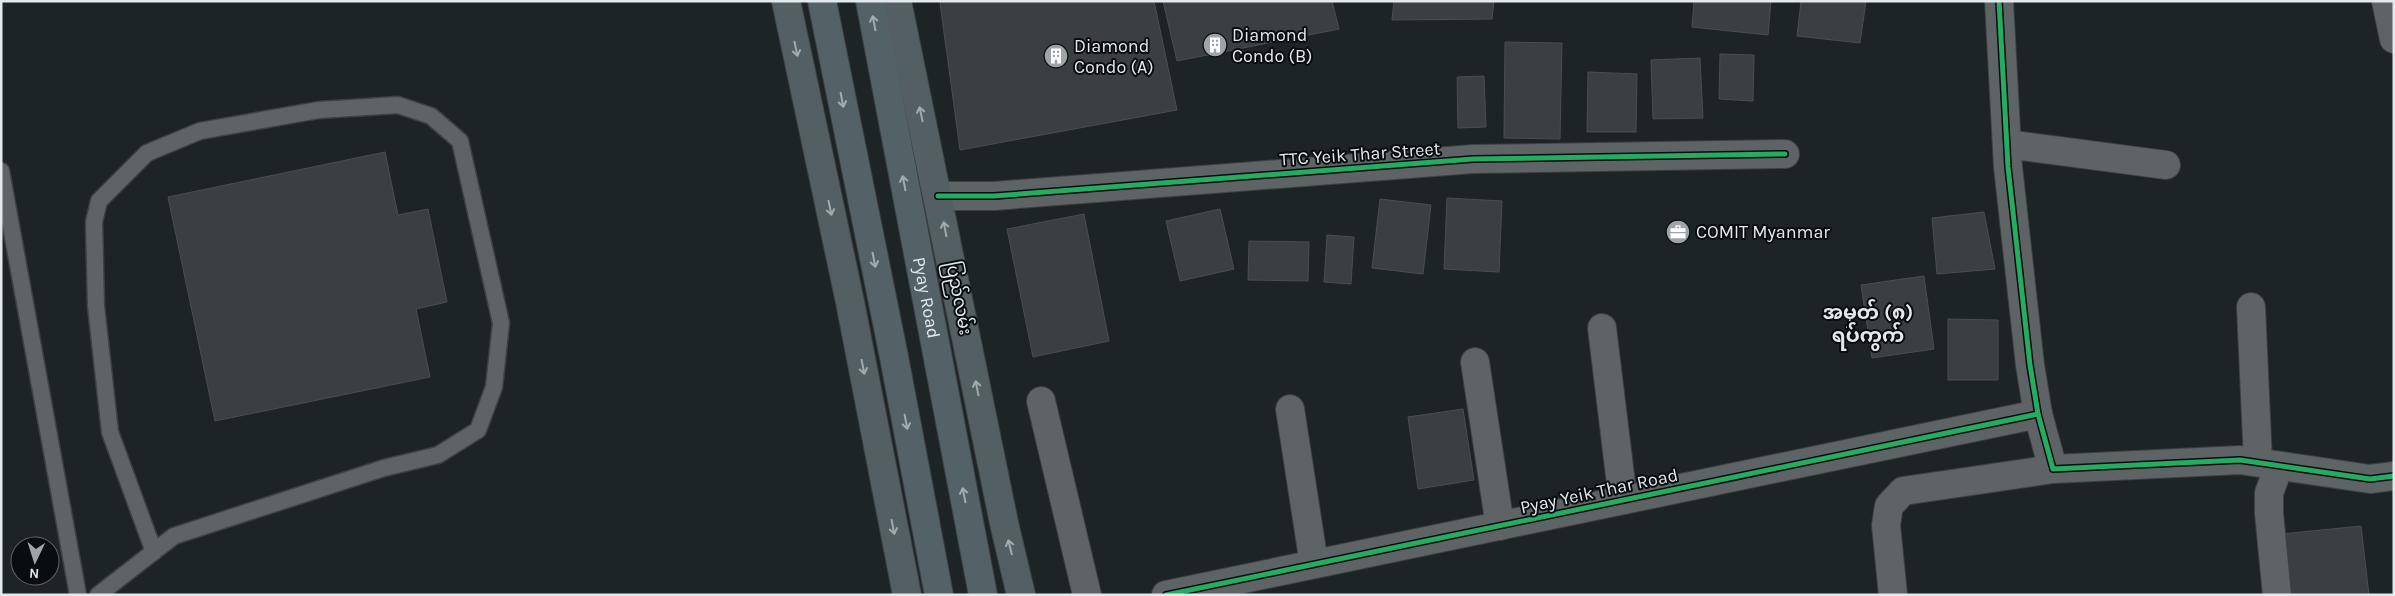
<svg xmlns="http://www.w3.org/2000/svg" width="2395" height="596" font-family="Karla,'Noto Sans Myanmar',sans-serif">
<rect width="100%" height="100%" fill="#1d2426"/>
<!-- building -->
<g fill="#3a3f41" stroke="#494f51">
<polygon points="945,1 1154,1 1177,110 960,150 940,3"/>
<polygon points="1163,1 1332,1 1339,29 1177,61"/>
<polygon points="1394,1 1494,1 1492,19 1392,20"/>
<polygon points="1694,1 1771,1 1768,35 1692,27"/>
<polygon points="1801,1 1866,1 1860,43 1797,36"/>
<polygon points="1505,42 1562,43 1560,139 1504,138"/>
<polygon points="1720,54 1754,55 1753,101 1719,99"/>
<polygon points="1700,58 1703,118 1653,119 1651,60"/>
<polygon points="1588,72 1637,74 1636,132 1587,132"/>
<polygon points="1484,76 1486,127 1458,128 1457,77"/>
<polygon points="385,152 398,215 428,209 447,302 416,309 430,377 215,421 168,197"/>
<polygon points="1447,198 1502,201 1499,272 1444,269"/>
<polygon points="1380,199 1431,205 1423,274 1372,268"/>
<polygon points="1220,209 1234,269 1180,281 1166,221"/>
<polygon points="1984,212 1995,269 1937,274 1932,218"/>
<polygon points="1084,214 1109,341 1033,357 1007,229"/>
<polygon points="1327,235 1354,237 1351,284 1324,282"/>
<polygon points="1249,241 1309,242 1308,281 1248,280"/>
<polygon points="1924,276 1934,349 1872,358 1861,285"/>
<polygon points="1948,319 1998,320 1998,380 1948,380"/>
<polygon points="1463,409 1474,480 1418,489 1408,417"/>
<polygon points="2361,526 2369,595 2288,595 2282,534"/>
</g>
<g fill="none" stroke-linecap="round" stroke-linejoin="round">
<!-- lane casing -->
<g stroke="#3c4143" stroke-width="19">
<g id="lane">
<polyline points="1,171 78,595"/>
<polyline points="98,595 174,536 384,468 438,455 478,430 494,387 501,323 460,141 431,116 398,105 319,110 200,131 147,153 99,201 94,222 96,306 110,432 154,552"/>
</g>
</g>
<!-- street casing -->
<g stroke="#3c4143" stroke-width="30">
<g id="street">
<polyline points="1999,1 2008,167 2030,365 2038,414 2053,469 2240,460 2370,479 2394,476"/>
<polyline points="2386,1 2394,39"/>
<polyline points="2007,144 2166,165"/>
<polyline points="938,196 994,196 1473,159 1785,154"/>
<polyline points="2251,307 2258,462"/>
<polyline points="1602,328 1623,500"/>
<polyline points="1475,362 1500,526"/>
<polyline points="1041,401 1087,595"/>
<polyline points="1290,409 1314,564"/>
<polyline points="1166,595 2038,414"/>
<polyline points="1893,595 1886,525 1889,506 1903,491 2053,469"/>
<polyline points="2277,595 2269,513 2269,493 2279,466"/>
</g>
</g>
<!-- primary casing -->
<g stroke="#3c4143" stroke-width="30">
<g id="primary">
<polyline points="786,1 850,302 907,595"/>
<polyline points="897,1 1004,523 1021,595"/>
</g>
</g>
<!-- highway casing -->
<g stroke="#3c4143" stroke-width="30">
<g id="highway">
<polyline points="822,1 894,357 939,595"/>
<path id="s1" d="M 870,1 L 983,595"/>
</g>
</g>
<!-- lane -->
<use href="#lane" stroke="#5e6365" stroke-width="16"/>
<!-- street -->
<use href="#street" stroke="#5e6365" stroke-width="28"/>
<!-- primary -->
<use href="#primary" stroke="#535f62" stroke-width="28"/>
<!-- highway -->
<use href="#highway" stroke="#536267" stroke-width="28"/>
<!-- cycleway casing -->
<g stroke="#080d0f" stroke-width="8">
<g id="cycleway">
<polyline points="1999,1 2008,167 2030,365 2038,414 2053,469 2240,460 2370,479 2394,476"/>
<polyline points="938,196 994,196 1473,159 1785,154"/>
<polyline points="1166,595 2038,414"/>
</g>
</g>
<!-- cycleway -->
<use href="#cycleway" stroke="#26ab63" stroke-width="5"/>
</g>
<!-- one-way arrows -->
<defs><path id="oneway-shaft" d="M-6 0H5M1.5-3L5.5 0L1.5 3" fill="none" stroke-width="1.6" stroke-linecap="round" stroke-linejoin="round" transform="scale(1.25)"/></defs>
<g stroke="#a2adb1">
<use href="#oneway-shaft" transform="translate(874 23) rotate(-101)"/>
<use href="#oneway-shaft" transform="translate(842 100) rotate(79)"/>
<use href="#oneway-shaft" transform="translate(904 183) rotate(-101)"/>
<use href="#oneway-shaft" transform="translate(874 260) rotate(79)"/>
<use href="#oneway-shaft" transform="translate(906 422) rotate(79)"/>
<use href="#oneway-shaft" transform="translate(964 495) rotate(-101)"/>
</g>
<g stroke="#a2abaf">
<use href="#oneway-shaft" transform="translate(796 49) rotate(78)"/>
<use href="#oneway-shaft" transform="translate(921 114) rotate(-102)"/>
<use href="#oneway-shaft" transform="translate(830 208) rotate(78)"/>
<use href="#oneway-shaft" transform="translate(945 229) rotate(-101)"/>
<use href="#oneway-shaft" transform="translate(863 367) rotate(79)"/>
<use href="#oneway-shaft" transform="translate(977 388) rotate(-101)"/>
<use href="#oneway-shaft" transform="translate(893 527) rotate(79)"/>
<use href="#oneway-shaft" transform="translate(1010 547) rotate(-104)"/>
</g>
<!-- icons -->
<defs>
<g id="building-disc" transform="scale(1.25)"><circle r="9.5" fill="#9ea5a8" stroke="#080d0f"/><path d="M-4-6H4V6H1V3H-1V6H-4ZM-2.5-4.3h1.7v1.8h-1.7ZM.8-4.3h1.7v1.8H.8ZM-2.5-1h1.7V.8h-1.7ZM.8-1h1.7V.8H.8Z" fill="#fff"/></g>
<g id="office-disc" transform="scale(1.25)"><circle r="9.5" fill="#9ea5a8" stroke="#080d0f"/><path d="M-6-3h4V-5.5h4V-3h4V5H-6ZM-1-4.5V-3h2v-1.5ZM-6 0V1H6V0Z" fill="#fff"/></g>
</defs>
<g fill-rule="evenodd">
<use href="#building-disc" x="1215" y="45"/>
<use href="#building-disc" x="1056" y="56"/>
<use href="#office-disc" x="1678" y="232"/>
</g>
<g text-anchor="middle" stroke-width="4" stroke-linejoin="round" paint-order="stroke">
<!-- poi labels -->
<g font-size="18" fill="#e3eaee" stroke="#080d0f" text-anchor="start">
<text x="1232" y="41">Diamond<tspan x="1232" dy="21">Condo (B)</tspan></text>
<text x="1074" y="52">Diamond<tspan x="1074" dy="21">Condo (A)</tspan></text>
<text x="1696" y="238">COMIT Myanmar</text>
</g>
<!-- street labels -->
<g font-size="18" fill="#e3eaee" stroke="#080d0f">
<text transform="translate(1360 154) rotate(-4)" y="6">TTC Yeik Thar Street</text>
<text dy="6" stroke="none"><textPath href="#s1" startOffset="302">Pyay Road</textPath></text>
<text transform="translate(959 298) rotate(79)" y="6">ပြည်လမ်း</text>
<text transform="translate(1599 491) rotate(-12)" y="6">Pyay Yeik Thar Road</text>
</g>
<!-- quarter labels -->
<g font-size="20" font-weight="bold" fill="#e3eaee" stroke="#080d0f">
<text x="1868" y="319">အမှတ် (၈)<tspan x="1868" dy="23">ရပ်ကွက်</tspan></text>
</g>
</g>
<!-- border -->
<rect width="2395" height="596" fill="none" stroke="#e3eaee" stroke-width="5"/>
<!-- north arrow -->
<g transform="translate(35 561) rotate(184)"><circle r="24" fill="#080d0f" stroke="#606568"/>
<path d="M0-4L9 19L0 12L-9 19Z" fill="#9ea5a8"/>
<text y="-8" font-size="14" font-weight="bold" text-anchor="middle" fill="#e3eaee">N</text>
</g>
</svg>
